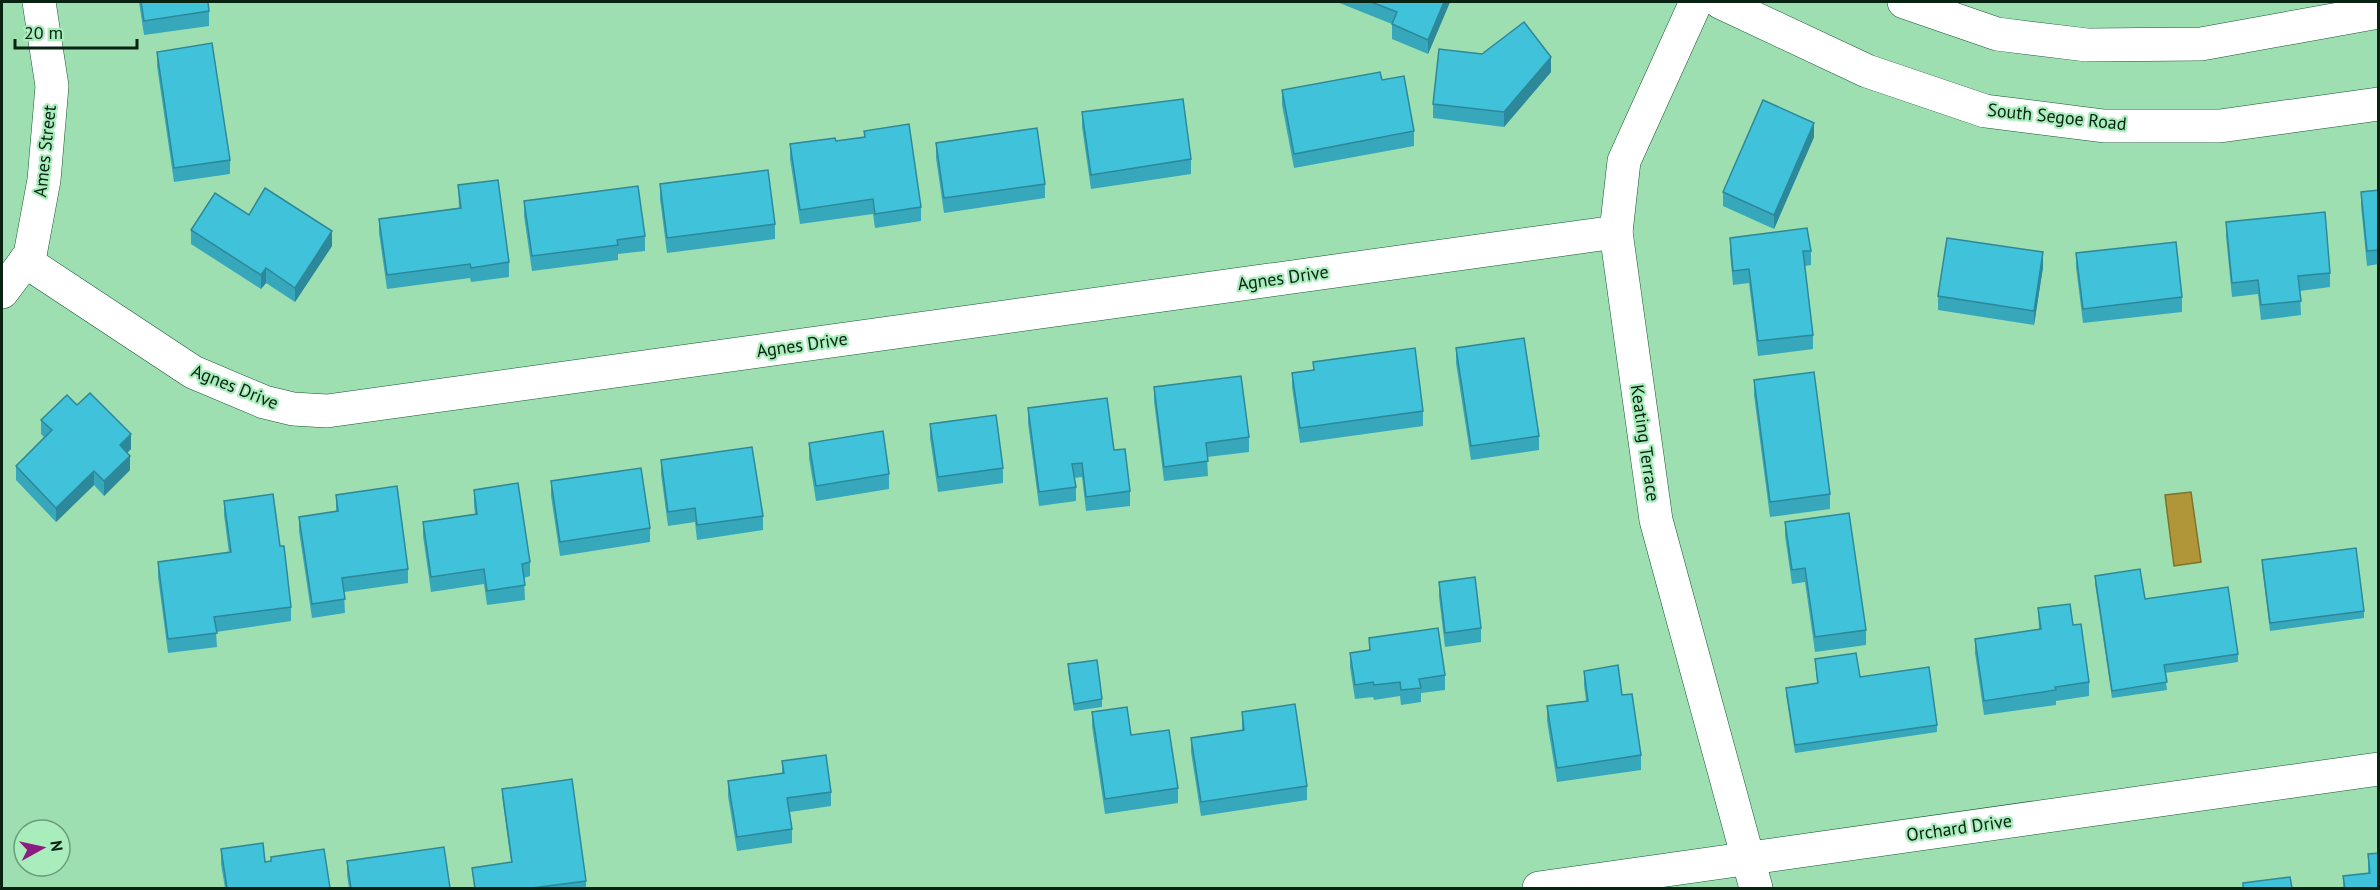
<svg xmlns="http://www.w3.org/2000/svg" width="2380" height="890" font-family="'PT Sans',sans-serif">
<rect width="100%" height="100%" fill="#9ddfb0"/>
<!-- water -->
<polygon fill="#b09539" stroke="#7e732d" stroke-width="1.5" points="2191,492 2201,562 2174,566 2165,495"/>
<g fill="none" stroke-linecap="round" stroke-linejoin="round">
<!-- street casing -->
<g stroke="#135830" stroke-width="34">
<g id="street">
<polyline points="1696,2 1624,161 1616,232 1656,520 1756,888"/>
<polyline points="25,261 193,372 264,402 293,409 327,411 1616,232"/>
<polyline points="2,292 30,255 44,180 52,86 39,2"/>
<polyline points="1539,888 2378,769"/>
</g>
</g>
<!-- secondary casing -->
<g stroke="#135830" stroke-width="34">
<g id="secondary">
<polyline points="1720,2 1867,71 1985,111 2104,126 2220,126 2378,104"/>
<polyline points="1904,2 1997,34 2087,45 2201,44 2378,12"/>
</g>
</g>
<!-- street -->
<use href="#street" stroke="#fff" stroke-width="33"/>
<!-- secondary -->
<use href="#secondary" stroke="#fff" stroke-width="33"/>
</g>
<!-- wall -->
<g fill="#37a7bb">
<polygon points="139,2 208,2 209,11 209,26 144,35"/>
<polygon points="1337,2 1450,2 1428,54 1392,39 1392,24"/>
<polygon points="157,52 230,160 230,174 174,182 157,66"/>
<polygon points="1551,72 1504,127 1433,118 1433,104"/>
<polygon points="1382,80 1414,131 1414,146 1294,168 1282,105 1282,90"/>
<polygon points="1082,112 1191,159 1191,174 1091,189 1082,127"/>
<polygon points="864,131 921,207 921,221 875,228 873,214 800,224 790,159 790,144 836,141 864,138"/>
<polygon points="1814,137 1774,229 1723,206 1723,192"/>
<polygon points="936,143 1045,184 1045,198 944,213 936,158"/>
<polygon points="660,184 775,224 775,239 667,253 660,199"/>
<polygon points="458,185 509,262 509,277 471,282 470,278 387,289 379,233 379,219 459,208"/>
<polygon points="2379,190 2379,264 2367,266 2361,206 2361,192"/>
<polygon points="524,201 645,236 645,251 618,254 618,260 532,271 524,216"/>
<polygon points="249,215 332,246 295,302 266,283 261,289 191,244 191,230"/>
<polygon points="2226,222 2330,273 2330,287 2300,291 2301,315 2261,320 2258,294 2232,297 2226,236"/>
<polygon points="1730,238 1811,251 1811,265 1805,266 1813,335 1813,349 1758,356 1749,283 1733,285 1730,253"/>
<polygon points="2076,253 2182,297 2182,312 2083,323 2076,267"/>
<polygon points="2043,267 2034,325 1938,310 1938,296"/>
<polygon points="1456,348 1539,436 1539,450 1471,460 1456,363"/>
<polygon points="1313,362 1423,411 1423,426 1300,443 1292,387 1292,373 1313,370"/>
<polygon points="1754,380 1830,494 1830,509 1770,517 1754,395"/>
<polygon points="1154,387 1249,437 1249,452 1207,457 1208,476 1164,481 1154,401"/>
<polygon points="77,405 131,449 127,453 130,470 104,496 94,485 56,522 16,480 16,466 44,437 41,434 41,420"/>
<polygon points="1028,408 1114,450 1130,491 1130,506 1086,511 1082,477 1074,478 1076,487 1076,501 1039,506 1028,423"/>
<polygon points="930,424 1003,468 1003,483 938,492 930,438"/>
<polygon points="809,443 889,474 889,489 816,501 809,458"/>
<polygon points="661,460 763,516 763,530 697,540 695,522 668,526 661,474"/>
<polygon points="551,481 650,528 650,542 560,556 551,496"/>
<polygon points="474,490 530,562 530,576 524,578 525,600 487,605 484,584 431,592 423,536 423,522 475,514 474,505"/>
<polygon points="336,495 408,569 408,583 344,592 345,613 312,618 299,531 299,517 336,512"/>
<polygon points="224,501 280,546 291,607 291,621 216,632 217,647 168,653 158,577 158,562 229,553 224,515"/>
<polygon points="1785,522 1866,630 1866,645 1815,652 1805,582 1792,584 1785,536"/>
<polygon points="2262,560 2364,611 2364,618 2270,631 2262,567"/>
<polygon points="2095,576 2145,599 2238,654 2238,662 2165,673 2167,690 2112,698 2095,584"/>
<polygon points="1439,582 1481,628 1481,642 1445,647 1439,597"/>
<polygon points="2038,608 2073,625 2089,682 2089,696 2056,701 2056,705 1984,715 1975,653 1975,639 2039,630"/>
<polygon points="1369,638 1445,675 1445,690 1421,693 1421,702 1401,705 1400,696 1374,700 1373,697 1355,699 1350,667 1350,653 1369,650"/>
<polygon points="1815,659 1860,677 1937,725 1937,732 1795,753 1786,695 1786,688 1817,683"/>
<polygon points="1068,664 1102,699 1102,707 1074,711 1068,672"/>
<polygon points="1584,671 1622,695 1641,755 1641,770 1557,782 1547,721 1547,706 1586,701 1584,685"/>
<polygon points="1092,712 1131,735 1178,788 1178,803 1105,814 1092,726"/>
<polygon points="1242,712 1307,786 1307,800 1201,816 1191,752 1191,738 1242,730"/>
<polygon points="782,761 831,792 831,806 790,812 792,829 792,843 737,851 728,796 728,781 782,773"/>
<polygon points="502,789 586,881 586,888 474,888 472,868 511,862 502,796"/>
<polygon points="221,849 265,862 330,888 225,888 221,864"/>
<polygon points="2368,854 2379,888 2343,888 2343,876 2368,873"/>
<polygon points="347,861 450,888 349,888 347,875"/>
</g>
<!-- shaded-wall -->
<g fill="#2d8899">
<polygon points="1444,2 1450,2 1428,54 1428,40"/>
<polygon points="1551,57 1551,72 1504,127 1504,112"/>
<polygon points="1814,123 1814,137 1774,229 1774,215"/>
<polygon points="332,231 332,246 295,302 295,288"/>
<polygon points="2043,252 2043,267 2034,325 2034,311"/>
<polygon points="266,268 266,283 261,289 261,275"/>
<polygon points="131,434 131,449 120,460 120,445"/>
<polygon points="130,456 130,470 104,496 104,481"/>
<polygon points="94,471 94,485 56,522 56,508"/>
</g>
<!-- building -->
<g fill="#40c2da" stroke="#2d8899" stroke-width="1.5">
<polygon points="141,2 208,2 209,11 144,21"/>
<polygon points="1371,2 1444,2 1428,40 1392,24 1397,12"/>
<polygon points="1524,22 1551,57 1504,112 1433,104 1439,49 1482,54"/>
<polygon points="212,43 230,160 174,168 157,52"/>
<polygon points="1380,72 1382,80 1404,76 1414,131 1294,154 1282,90"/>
<polygon points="1183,99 1191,159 1091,175 1082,112"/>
<polygon points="1763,100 1814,123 1774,215 1723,192"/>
<polygon points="909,124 921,207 875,214 873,199 800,210 790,144 835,138 836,141 865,137 864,131"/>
<polygon points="1037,128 1045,184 944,198 936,143"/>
<polygon points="768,170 775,224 667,238 660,184"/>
<polygon points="498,180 509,262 471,268 470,264 387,275 379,219 461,208 458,185"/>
<polygon points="638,186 645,236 617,240 618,245 532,256 524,201"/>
<polygon points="265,188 332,231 295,288 266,268 261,275 191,230 215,193 249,215"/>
<polygon points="2379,190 2379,250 2367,251 2361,192"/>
<polygon points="2325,212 2330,273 2298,276 2301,301 2261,305 2258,280 2232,283 2226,222"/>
<polygon points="1807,228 1811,251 1803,251 1813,335 1758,341 1749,269 1733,271 1730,238"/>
<polygon points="1947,238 2043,252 2034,311 1938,296"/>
<polygon points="2176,242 2182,297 2083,309 2076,253"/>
<polygon points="1524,338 1539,436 1471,446 1456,348"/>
<polygon points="1415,348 1423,411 1300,428 1292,373 1314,370 1313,362"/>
<polygon points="1814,372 1830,494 1770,502 1754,380"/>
<polygon points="1241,376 1249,437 1206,443 1208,461 1164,467 1154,387"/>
<polygon points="90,393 131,434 120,445 130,456 104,481 94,471 56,508 16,466 52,430 41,420 67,395 77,405"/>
<polygon points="1107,398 1114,450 1125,449 1130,491 1086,497 1082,463 1072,464 1076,487 1039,492 1028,408"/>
<polygon points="996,415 1003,468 938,477 930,424"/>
<polygon points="883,431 889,474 816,486 809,443"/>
<polygon points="752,447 763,516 697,525 695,508 668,512 661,460"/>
<polygon points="641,468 650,528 560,542 551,481"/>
<polygon points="518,483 530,562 522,564 525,585 487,591 484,569 431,577 423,522 477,514 474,490"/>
<polygon points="397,486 408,569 342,578 345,599 312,604 299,517 338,511 336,495"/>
<polygon points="273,494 280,546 284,546 291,607 214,617 217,633 168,639 158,562 231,552 224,501"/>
<polygon points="1849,513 1866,630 1815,637 1805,568 1792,570 1785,522"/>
<polygon points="2356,548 2364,611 2270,623 2262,560"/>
<polygon points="2140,569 2145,599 2228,587 2238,654 2164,665 2167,682 2112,691 2095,576"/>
<polygon points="1475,577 1481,628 1445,633 1439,582"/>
<polygon points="2070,604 2073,625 2081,624 2089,682 2055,687 2056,690 1984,701 1975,639 2041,629 2038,608"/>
<polygon points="1438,628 1445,675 1419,679 1421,688 1401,690 1400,682 1374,685 1373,682 1355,685 1350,653 1370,650 1369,638"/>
<polygon points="1856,653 1860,677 1929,667 1937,725 1795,745 1786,688 1818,683 1815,659"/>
<polygon points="1097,660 1102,699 1074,704 1068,664"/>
<polygon points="1618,665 1622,695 1632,694 1641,755 1557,768 1547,706 1588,701 1584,671"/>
<polygon points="1295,704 1307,786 1201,802 1191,738 1244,730 1242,712"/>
<polygon points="1127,707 1131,735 1169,730 1178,788 1105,799 1092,712"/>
<polygon points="826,755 831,792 787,798 792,829 737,837 728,781 784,773 782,761"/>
<polygon points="572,779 586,881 532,888 475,888 472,868 512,862 502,789"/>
<polygon points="263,843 265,862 271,861 271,857 324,849 330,888 227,888 221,849"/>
<polygon points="444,847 450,888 351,888 347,861"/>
<polygon points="2379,853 2379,888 2345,888 2343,876 2370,873 2368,854"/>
<polygon points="2290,877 2292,888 2243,888 2243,883"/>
</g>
<g text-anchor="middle" stroke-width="4.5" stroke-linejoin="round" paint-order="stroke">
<!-- street labels -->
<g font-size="18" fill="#082312" stroke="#a9edbc">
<text transform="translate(2057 117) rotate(6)" y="6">South Segoe Road</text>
<text transform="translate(45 151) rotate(-84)" y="6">Ames Street</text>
<text transform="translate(1283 278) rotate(-8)" y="6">Agnes Drive</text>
<text transform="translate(802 345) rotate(-8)" y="6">Agnes Drive</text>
<text transform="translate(235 387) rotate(22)" y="6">Agnes Drive</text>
<text transform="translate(1645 443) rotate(82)" y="6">Keating Terrace</text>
<text transform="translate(1959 828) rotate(-8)" y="6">Orchard Drive</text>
</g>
</g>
<!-- border -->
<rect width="2380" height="890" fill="none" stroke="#082312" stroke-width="6"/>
<!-- north arrow -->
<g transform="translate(42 848) rotate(82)"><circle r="28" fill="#a9edbc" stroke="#699c78" stroke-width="1.5"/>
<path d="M0-4.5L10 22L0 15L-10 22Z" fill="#8c1d80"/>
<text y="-9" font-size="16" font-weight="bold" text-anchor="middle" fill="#082312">N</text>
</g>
<!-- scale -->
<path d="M15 39v9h122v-9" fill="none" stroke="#082312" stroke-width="3"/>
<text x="24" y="39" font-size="18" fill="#082312" stroke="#a9edbc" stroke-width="4.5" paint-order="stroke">20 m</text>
</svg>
